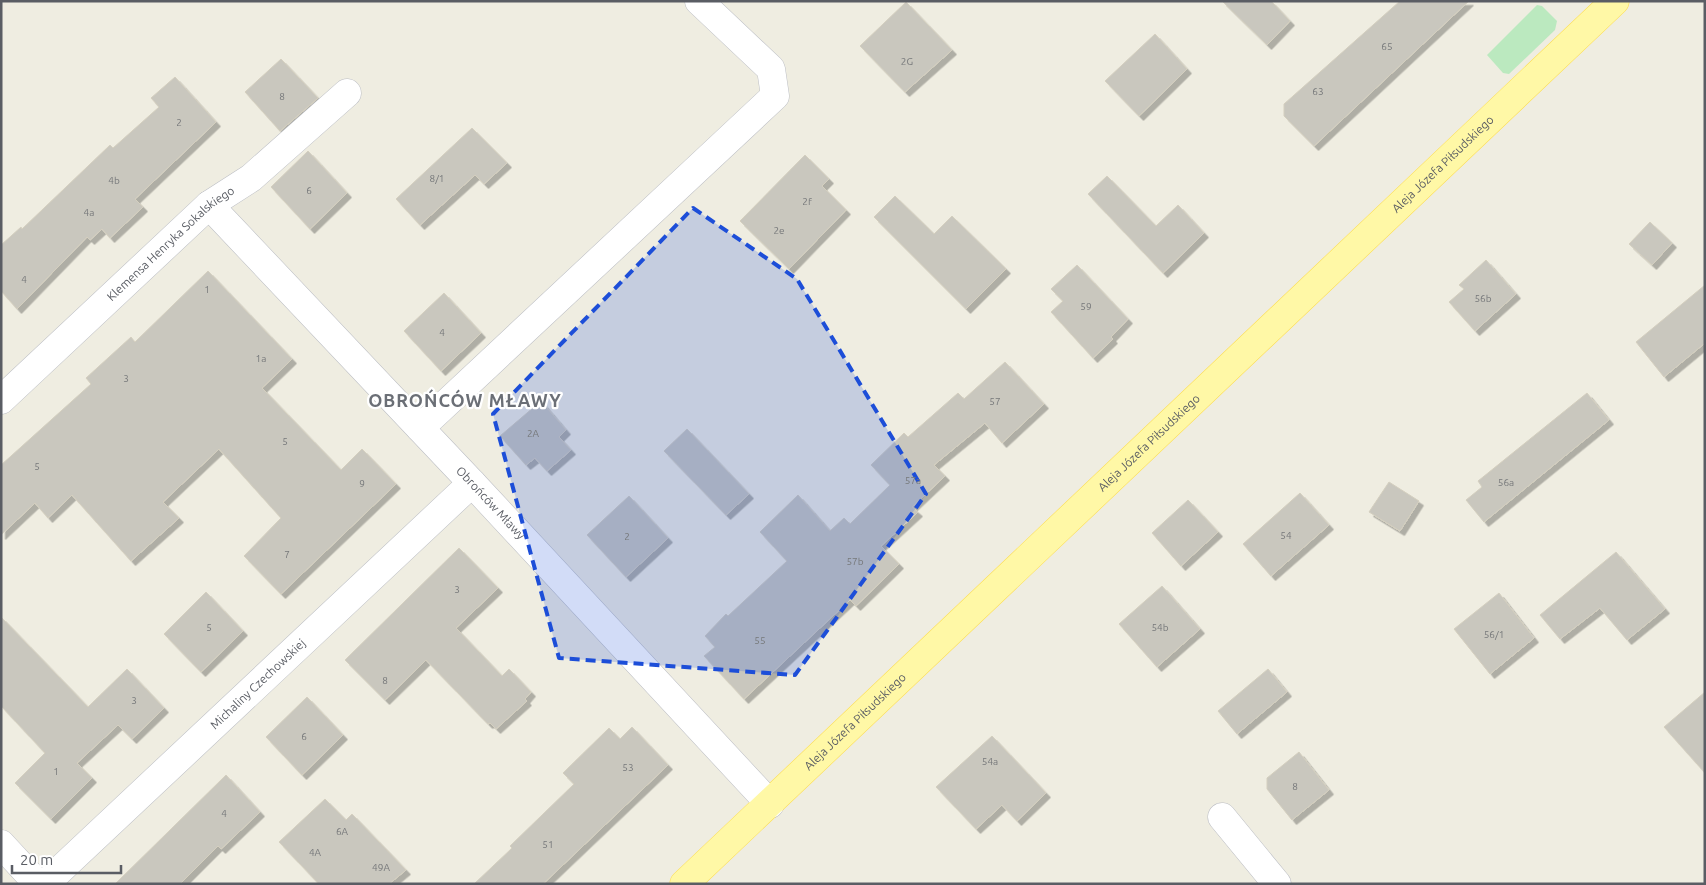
<svg xmlns="http://www.w3.org/2000/svg" width="1706" height="885" font-family="Ubuntu,sans-serif">
<defs>
<filter id="shadow"><feDropShadow dx="4.5" dy="4.5" stdDeviation="0" flood-color="#0004"/></filter>
</defs>
<rect width="100%" height="100%" fill="#efede1"/>
<!-- green -->
<polygon fill="#bbe9bf" points="1537,5 1542,6 1557,21 1555,30 1509,74 1503,73 1487,55"/>
<!-- building -->
<g fill="#c9c7be" stroke="#d4cfbf" filter="url(#shadow)">
<polygon points="1222,1 1271,1 1290,21 1267,45"/>
<polygon points="1400,1 1469,1 1314,146 1284,116 1284,104"/>
<polygon points="906,2 952,50 905,92 860,46"/>
<polygon points="1155,34 1187,69 1139,116 1105,81"/>
<polygon points="281,59 318,98 280,131 245,92"/>
<polygon points="175,77 216,122 135,199 143,207 126,223 110,238 102,229 90,240 87,237 17,309 1,291 1,245 21,227 22,229 110,145 113,148 159,107 151,98"/>
<polygon points="472,128 507,163 484,184 475,175 420,225 396,199"/>
<polygon points="308,151 347,193 310,229 271,187"/>
<polygon points="805,155 829,179 822,186 846,210 789,269 740,221"/>
<polygon points="1107,176 1156,226 1178,205 1204,233 1163,273 1088,194"/>
<polygon points="895,196 934,234 952,216 1006,269 966,309 874,217"/>
<polygon points="1650,222 1672,243 1652,265 1629,244"/>
<polygon points="1486,260 1516,294 1475,331 1449,302 1464,289 1459,285"/>
<polygon points="1077,265 1128,319 1111,337 1113,339 1093,358 1051,312 1063,301 1051,289"/>
<polygon points="208,271 292,359 262,388 341,470 362,449 396,484 281,594 244,556 281,518 219,449 163,502 179,518 131,561 72,495 48,518 35,503 1,535 1,465 91,384 86,378 131,337 135,342"/>
<polygon points="1705,285 1705,343 1664,377 1636,342"/>
<polygon points="444,293 481,333 441,371 404,331"/>
<polygon points="1005,362 1044,404 1002,443 985,423 934,465 945,476 912,507 918,512 881,546 899,564 856,606 850,600 744,699 704,656 715,647 705,636 726,614 728,616 787,561 760,532 798,495 830,531 844,518 850,524 890,485 871,465 904,433 908,437 958,393 964,399"/>
<polygon points="1587,393 1609,420 1484,522 1466,500 1482,487 1478,481"/>
<polygon points="541,401 566,430 559,437 571,450 547,471 535,458 526,465 500,436"/>
<polygon points="687,429 749,494 726,515 664,451"/>
<polygon points="1389,482 1419,501 1400,531 1369,512"/>
<polygon points="1300,493 1329,525 1271,576 1243,544"/>
<polygon points="629,496 668,538 626,577 587,535"/>
<polygon points="1188,500 1218,532 1181,566 1152,533"/>
<polygon points="459,548 498,588 456,628 502,676 509,669 531,692 525,699 527,701 496,729 490,723 488,724 426,660 385,700 345,660"/>
<polygon points="1616,552 1665,609 1627,640 1600,608 1560,639 1540,615"/>
<polygon points="1162,586 1200,629 1157,667 1119,624"/>
<polygon points="206,592 243,631 201,672 164,634"/>
<polygon points="1499,593 1534,638 1490,674 1454,629"/>
<polygon points="1,617 88,707 127,669 164,708 132,739 118,725 77,763 92,778 51,819 15,783 45,753 1,706"/>
<polygon points="1268,669 1287,692 1237,734 1218,711"/>
<polygon points="1705,692 1705,773 1664,727"/>
<polygon points="307,697 343,735 302,775 266,737"/>
<polygon points="632,727 668,765 543,884 474,884 512,848 510,846 574,784 563,773 609,728 620,739"/>
<polygon points="992,736 1046,793 1017,821 1002,805 976,829 936,787"/>
<polygon points="1299,752 1329,790 1292,820 1267,789 1267,778"/>
<polygon points="226,775 260,812 221,849 218,846 180,884 115,884"/>
<polygon points="325,799 346,820 352,814 406,870 389,884 319,884 279,842"/>
</g>
<g fill="none" stroke-linecap="round" stroke-linejoin="round">
<!-- minor casing -->
<g stroke="#bcbec4" stroke-width="29">
<g id="minor">
<path id="s1" d="M 209,205 L 472,483 L 770,804"/>
<path id="s2" d="M 1,400 L 209,205 L 251,178 L 347,93"/>
<polyline points="420,428 775,96 771,69 699,1"/>
<polyline points="1222,817 1277,884"/>
<polyline points="1,844 38,884"/>
<path id="s3" d="M 45,884 L 472,483"/>
</g>
</g>
<!-- major casing -->
<g stroke="#fedc4b" stroke-width="29">
<g id="major">
<path id="s4" d="M 684,884 L 1615,1"/>
</g>
</g>
<!-- minor -->
<use href="#minor" stroke="#fff" stroke-width="28"/>
<!-- major -->
<use href="#major" stroke="#fff8a6" stroke-width="28"/>
</g>
<!-- marked area -->
<path fill="#1d4ed8" fill-opacity="0.2" stroke="#1d4ed8" stroke-width="4" stroke-dasharray="10 6" stroke-linejoin="round" d="M 693,208 L 797,279 L 926,494 L 795,675 L 559,658 L 493,414 Z"/>
<g text-anchor="middle" stroke-width="4.5" stroke-linejoin="round" paint-order="stroke">
<!-- number labels -->
<g font-size="10" fill="#76787a">
<text x="1387" y="50">65</text>
<text x="907" y="65">2G</text>
<text x="1318" y="95">63</text>
<text x="282" y="100">8</text>
<text x="179" y="126">2</text>
<text x="437" y="182">8/1</text>
<text x="114" y="184">4b</text>
<text x="309" y="194">6</text>
<text x="807" y="205">2f</text>
<text x="89" y="216">4a</text>
<text x="779" y="234">2e</text>
<text x="24" y="283">4</text>
<text x="207" y="293">1</text>
<text x="1483" y="302">56b</text>
<text x="1086" y="310">59</text>
<text x="442" y="336">4</text>
<text x="261" y="362">1a</text>
<text x="126" y="382">3</text>
<text x="995" y="405">57</text>
<text x="533" y="437">2A</text>
<text x="285" y="445">5</text>
<text x="37" y="470">5</text>
<text x="913" y="484">57a</text>
<text x="1506" y="486">56a</text>
<text x="362" y="487">9</text>
<text x="1286" y="539">54</text>
<text x="627" y="540">2</text>
<text x="287" y="558">7</text>
<text x="855" y="565">57b</text>
<text x="457" y="593">3</text>
<text x="209" y="631">5</text>
<text x="1160" y="631">54b</text>
<text x="1494" y="638">56/1</text>
<text x="760" y="644">55</text>
<text x="385" y="684">8</text>
<text x="134" y="704">3</text>
<text x="304" y="740">6</text>
<text x="990" y="765">54a</text>
<text x="628" y="771">53</text>
<text x="56" y="775">1</text>
<text x="1295" y="790">8</text>
<text x="224" y="817">4</text>
<text x="342" y="835">6A</text>
<text x="548" y="848">51</text>
<text x="315" y="856">4A</text>
<text x="381" y="871">49A</text>
</g>
<!-- street labels -->
<g font-size="12" fill="#5a5d64" stroke="#fff">
<text dy="4" stroke="none"><textPath href="#s4" startOffset="1046">Aleja Józefa Piłsudskiego</textPath></text>
<text dy="4" stroke="none"><textPath href="#s2" startOffset="231">Klemensa Henryka Sokalskiego</textPath></text>
<text dy="4" stroke="none"><textPath href="#s4" startOffset="641">Aleja Józefa Piłsudskiego</textPath></text>
<text dy="4" stroke="none"><textPath href="#s1" startOffset="410">Obrońców Mławy</textPath></text>
<text dy="4" stroke="none"><textPath href="#s3" startOffset="292">Michaliny Czechowskiej</textPath></text>
<text dy="4" stroke="none"><textPath href="#s4" startOffset="236">Aleja Józefa Piłsudskiego</textPath></text>
</g>
<!-- district labels -->
<g font-size="18" font-weight="bold" letter-spacing="1" fill="#6b6f76" stroke="#fff">
<text x="465" y="407">OBROŃCÓW MŁAWY</text>
</g>
</g>
<!-- border -->
<rect width="1706" height="885" fill="none" stroke="#5a5d64" stroke-width="5"/>
<!-- scale -->
<path d="M12 865v8h109v-8" fill="none" stroke="#5a5d64" stroke-width="2.5"/>
<text x="20" y="865" font-size="15" fill="#5a5d64" stroke="#ffffff" stroke-width="4" paint-order="stroke">20 m</text>
</svg>
